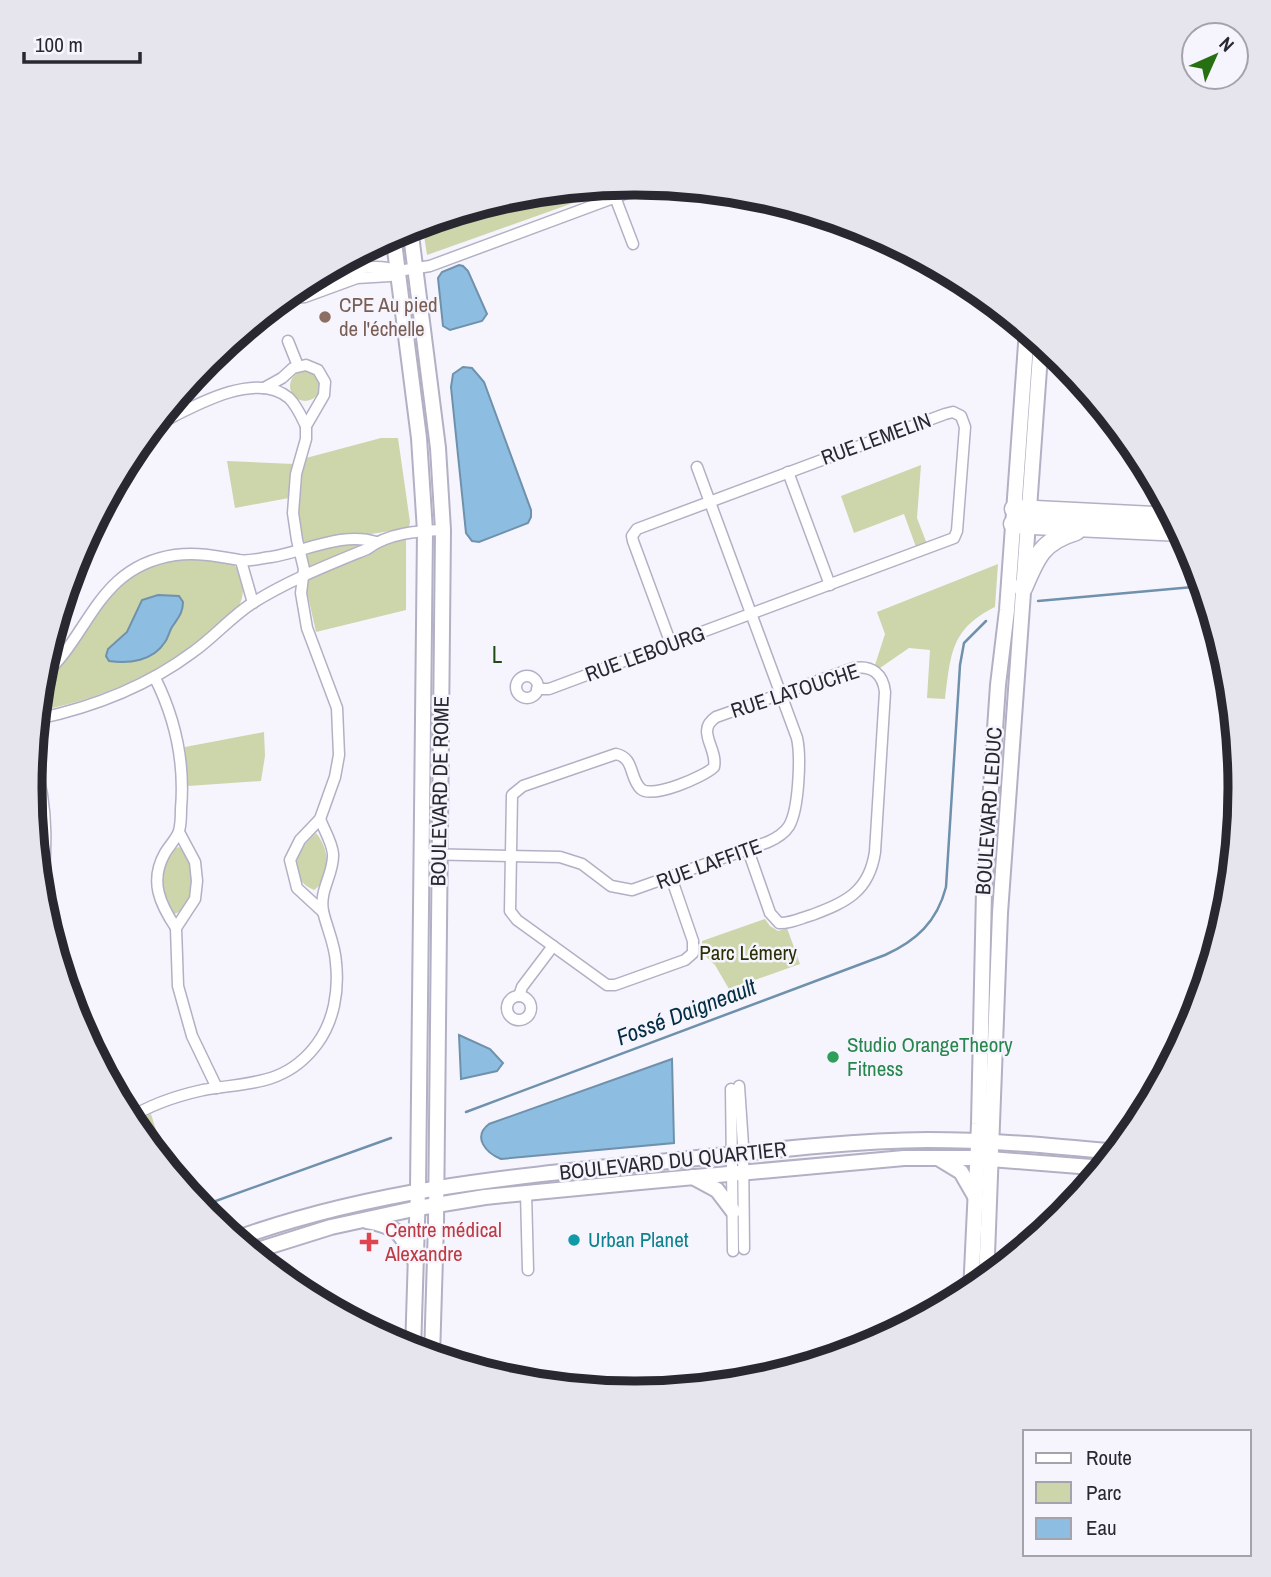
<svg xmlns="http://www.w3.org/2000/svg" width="1271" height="1577" font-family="'Archivo Narrow',sans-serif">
<rect width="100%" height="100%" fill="#f6f5fd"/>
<!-- green -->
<g fill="#cdd5ab">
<polygon points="629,183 427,255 422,223 518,194"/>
<circle cx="305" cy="386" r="15"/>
<path d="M 381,438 L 398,438 L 410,522 L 406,541 L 406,610 L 316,632 L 305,583 L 308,579 L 394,541 L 390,531 L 309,544 L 303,542 C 292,516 299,484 306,458 Z"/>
<polygon points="227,461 294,464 289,498 235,508"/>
<polygon points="921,465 917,518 927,544 916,547 904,514 854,533 841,496"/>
<polygon points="356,541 360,544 359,548 312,567 308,565 306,557 308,553"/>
<path d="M 198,557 C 207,558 219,558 228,561 C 244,568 247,595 238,607 C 180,662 116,697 37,711 L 40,685 L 68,657 L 105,600 L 129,578 L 161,561 Z"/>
<path d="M 998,564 L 995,607 C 950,629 951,655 945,699 L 927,698 L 930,650 L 909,648 L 880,668 L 875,665 L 885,634 L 877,612 Z"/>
<polygon points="264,732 265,756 261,781 188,786 185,747"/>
<path d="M 316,833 C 329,848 333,877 314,890 C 284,877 297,849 316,833 Z"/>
<path d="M 179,847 C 198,858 198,909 174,914 L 171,913 C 168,906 164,899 162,892 C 158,878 164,851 179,847 Z"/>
<polygon points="765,919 770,926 778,931 787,928 800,964 729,989 715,965 702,953 702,941"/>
<polygon points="151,1114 169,1171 131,1123"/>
</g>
<!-- water -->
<g fill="#8dbee1" stroke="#6f91ac" stroke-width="2">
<polygon points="459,265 463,266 468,271 487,314 482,321 450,330 443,326 438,278 442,272"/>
<polygon points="463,367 472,368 484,382 531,510 531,517 528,523 479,542 472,541 466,533 451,387 453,374"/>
<path d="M 158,595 L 179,596 L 183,602 C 183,613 178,618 172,627 C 169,632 168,638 165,642 C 153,661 129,664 109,661 L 106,656 L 108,649 L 127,632 L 142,600 Z"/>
<polygon points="459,1035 490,1049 503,1063 497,1071 461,1079"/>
<path d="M 672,1059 L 674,1143 L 501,1159 C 486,1153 472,1137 489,1124 Z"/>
</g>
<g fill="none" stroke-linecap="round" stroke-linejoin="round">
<!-- stream -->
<g stroke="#6f91ac" stroke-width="2.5">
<polyline points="1038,601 1204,586"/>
<path d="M 466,1112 L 885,955 C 916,941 937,922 946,887 L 960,665 L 964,643 L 986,621"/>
<polyline points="199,1207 391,1138"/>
</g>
<!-- street casing -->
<g stroke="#b2b0c4" stroke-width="13">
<g id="street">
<polyline points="615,197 633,244"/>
<path d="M 293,289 C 328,283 362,257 398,271"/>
<polyline points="281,299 305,297 357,278 390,276 398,271 430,266 651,184"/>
<polyline points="288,341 298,366"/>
<polyline points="264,388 282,378 293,368 306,365 318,370 325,382 324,395 306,426 306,439 296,474 293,513 297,540 304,569 301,593 307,628 337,708 339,755 335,777 320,819 300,840 290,860 297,888 323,912"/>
<path d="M 151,428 C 185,411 254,368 289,398 C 297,406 301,416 306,426"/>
<polyline points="788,472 830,585"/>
<polyline points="241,561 253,603"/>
<circle cx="527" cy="687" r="11"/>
<path d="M 41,678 C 91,635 96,567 175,555 C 198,552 217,556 239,560 C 248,562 261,558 271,557 C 304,552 343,531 376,542"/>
<path d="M 155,678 C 176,720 185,762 181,809 C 181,816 181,824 179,831 C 177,838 169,846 165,853 C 149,881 160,904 176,928"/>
<polyline points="537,689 549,689 954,538 957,531 965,427 961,416 953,412 945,414 637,529 632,536 633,541 671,644"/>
<path d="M 37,719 C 94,707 146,687 193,652 C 213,638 230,618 251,604 C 287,581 328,565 367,549 C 388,533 417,531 443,530"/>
<path d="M 33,760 C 50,805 46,859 41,905"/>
<polyline points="179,832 195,862 197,881 195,899 176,928 178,986 192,1036 217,1088"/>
<path d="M 421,854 L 560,857 L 582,864 L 611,886 L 632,890 L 768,842 C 777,838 784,834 789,826 C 799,809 801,756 797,738 L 697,467"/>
<path d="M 671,877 L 693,941 L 693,953 L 685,960 L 615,985 L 607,985 L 517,920 L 510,911 L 512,795 L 523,786 L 616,754 C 635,758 629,778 641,789 C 652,799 704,777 714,767 C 718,748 695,731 716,717 L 854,668 C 872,665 883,674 885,692 L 875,852 C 869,892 846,902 812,915 C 801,918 790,924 779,923 L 770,913 L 748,850"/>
<circle cx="519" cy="1008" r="12"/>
<polyline points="519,996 522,987 553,946"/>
<polyline points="739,1086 743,1145 744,1249"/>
<polyline points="731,1089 733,1251"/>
<path d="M 128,1119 C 151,1104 176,1096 203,1090 C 248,1082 286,1086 317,1044 C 334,1021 339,991 336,963 C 335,944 327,929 323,911 C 319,890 334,874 333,854 C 332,842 324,830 320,819"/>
<polyline points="526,1193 528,1270"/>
</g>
</g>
<!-- secondary casing -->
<g stroke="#b2b0c4" stroke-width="18">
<g id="secondary">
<polyline points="410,227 438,448 443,530 436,1224 432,1357"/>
<polyline points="393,234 419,438 425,531 418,1190 413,1351"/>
<polyline points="938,1158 961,1172 976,1198"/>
<polyline points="693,1177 717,1190 733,1211"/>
<path d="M 367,1221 C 397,1226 402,1234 415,1261"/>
<path d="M 235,1239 C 370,1190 507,1177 649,1163 C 741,1154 835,1141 928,1140 C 991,1140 1054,1146 1117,1152"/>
<polyline points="251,1252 331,1227 418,1208 485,1197 640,1182 904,1158 978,1158 1104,1168"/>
<polyline points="986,1281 1000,913 1041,341"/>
<polyline points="971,1293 979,1124 984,891 998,685 1007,610 1027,330"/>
</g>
</g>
<!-- highway casing -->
<g stroke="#b2b0c4" stroke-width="21">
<g id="highway">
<polyline points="1014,509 1174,517"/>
<polyline points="1013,524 1182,532"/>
<path d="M 1023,588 C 1036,557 1042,541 1076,531"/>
</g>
</g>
<!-- street -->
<use href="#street" stroke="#fff" stroke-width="10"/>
<!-- secondary -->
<use href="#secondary" stroke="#fff" stroke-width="14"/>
<!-- highway -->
<use href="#highway" stroke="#fff" stroke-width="18"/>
</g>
<!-- markers -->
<circle fill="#8d6e63" stroke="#f6f5fd" stroke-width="2.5" cx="325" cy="317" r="7"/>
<circle fill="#2e9e5b" stroke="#f6f5fd" stroke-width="2.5" cx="833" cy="1057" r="7"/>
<circle fill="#0f9aa8" stroke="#f6f5fd" stroke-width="2.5" cx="574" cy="1240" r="7"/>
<path fill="#e0444e" stroke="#f6f5fd" stroke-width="2.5" d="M365.5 1231.5h7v7h7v7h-7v7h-7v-7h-7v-7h7z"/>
<g text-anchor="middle" stroke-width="5" stroke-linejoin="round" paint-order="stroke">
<!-- education labels -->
<g font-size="21" fill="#785e54" stroke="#f6f5fd" text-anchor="start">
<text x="339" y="312">CPE Au pied<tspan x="339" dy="24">de l'échelle</tspan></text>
</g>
<!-- street labels -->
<g font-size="21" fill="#292830" stroke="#f6f5fd">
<text transform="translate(876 439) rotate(-20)" y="7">RUE LEMELIN</text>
<text transform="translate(645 654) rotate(-20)" y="7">RUE LEBOURG</text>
<text transform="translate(795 691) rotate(-18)" y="7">RUE LATOUCHE</text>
<text transform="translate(440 791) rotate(-89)" y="7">BOULEVARD DE ROME</text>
<text transform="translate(989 811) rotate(-86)" y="7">BOULEVARD LEDUC</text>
<text transform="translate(709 864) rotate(-20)" y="7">RUE LAFFITE</text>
<text transform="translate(673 1161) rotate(-6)" y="7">BOULEVARD DU QUARTIER</text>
</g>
<!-- park labels -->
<g font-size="21" fill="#2a2f05" stroke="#f6f5fd">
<text x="748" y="960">Parc Lémery</text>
</g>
<!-- leisure labels -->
<g font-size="21" fill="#27864d" stroke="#f6f5fd" text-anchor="start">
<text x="847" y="1052">Studio OrangeTheory<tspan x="847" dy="24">Fitness</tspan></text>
</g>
<!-- health labels -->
<g font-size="21" fill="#be3a42" stroke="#f6f5fd" text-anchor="start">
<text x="385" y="1237">Centre médical<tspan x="385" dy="24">Alexandre</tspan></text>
</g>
<!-- culture labels -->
<g font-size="21" fill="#0d838f" stroke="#f6f5fd" text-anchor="start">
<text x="588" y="1247">Urban Planet</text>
</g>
<!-- neighbourhood labels -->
<g font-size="23" letter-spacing="2" fill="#1e4c12" stroke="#f6f5fd">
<text x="498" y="663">L</text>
</g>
<!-- water labels -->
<g font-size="23" font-style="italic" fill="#042e45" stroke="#f6f5fd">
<text transform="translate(686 1012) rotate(-21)" y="8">Fossé Daigneault</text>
</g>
</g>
<!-- crop -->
<path d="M0 0H1271V1577H0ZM42 788a593 593 0 1 1 1186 0a593 593 0 1 1-1186 0Z" fill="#e6e5ed" fill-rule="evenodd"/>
<path fill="none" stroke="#292830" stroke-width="9" d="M42 788a593 593 0 1 1 1186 0a593 593 0 1 1-1186 0Z"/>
<!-- legend -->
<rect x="1023" y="1430" width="228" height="126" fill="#f6f5fd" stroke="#a4a3ab" stroke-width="2"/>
<rect x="1036" y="1453" width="35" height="10" fill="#ffffff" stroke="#a4a3ab" stroke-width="2"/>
<text x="1086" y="1465" font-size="21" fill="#292830">Route</text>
<rect x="1036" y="1482" width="35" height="21" fill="#cdd5ab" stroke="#a4a3ab" stroke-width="2"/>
<text x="1086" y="1500" font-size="21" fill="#292830">Parc</text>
<rect x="1036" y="1518" width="35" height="21" fill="#8dbee1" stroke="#a4a3ab" stroke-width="2"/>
<text x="1086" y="1535" font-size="21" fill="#292830">Eau</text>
<!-- north arrow -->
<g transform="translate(1215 56) rotate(45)"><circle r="33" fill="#f6f5fd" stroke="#a4a3ab" stroke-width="2"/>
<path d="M0-5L12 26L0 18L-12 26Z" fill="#277011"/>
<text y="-10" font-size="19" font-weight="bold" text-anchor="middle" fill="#292830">N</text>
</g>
<!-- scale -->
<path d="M24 52v10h116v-10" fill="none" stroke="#292830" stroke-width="3.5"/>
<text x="35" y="52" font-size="21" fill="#292830" stroke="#f6f5fd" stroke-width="5" paint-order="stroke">100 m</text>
</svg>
